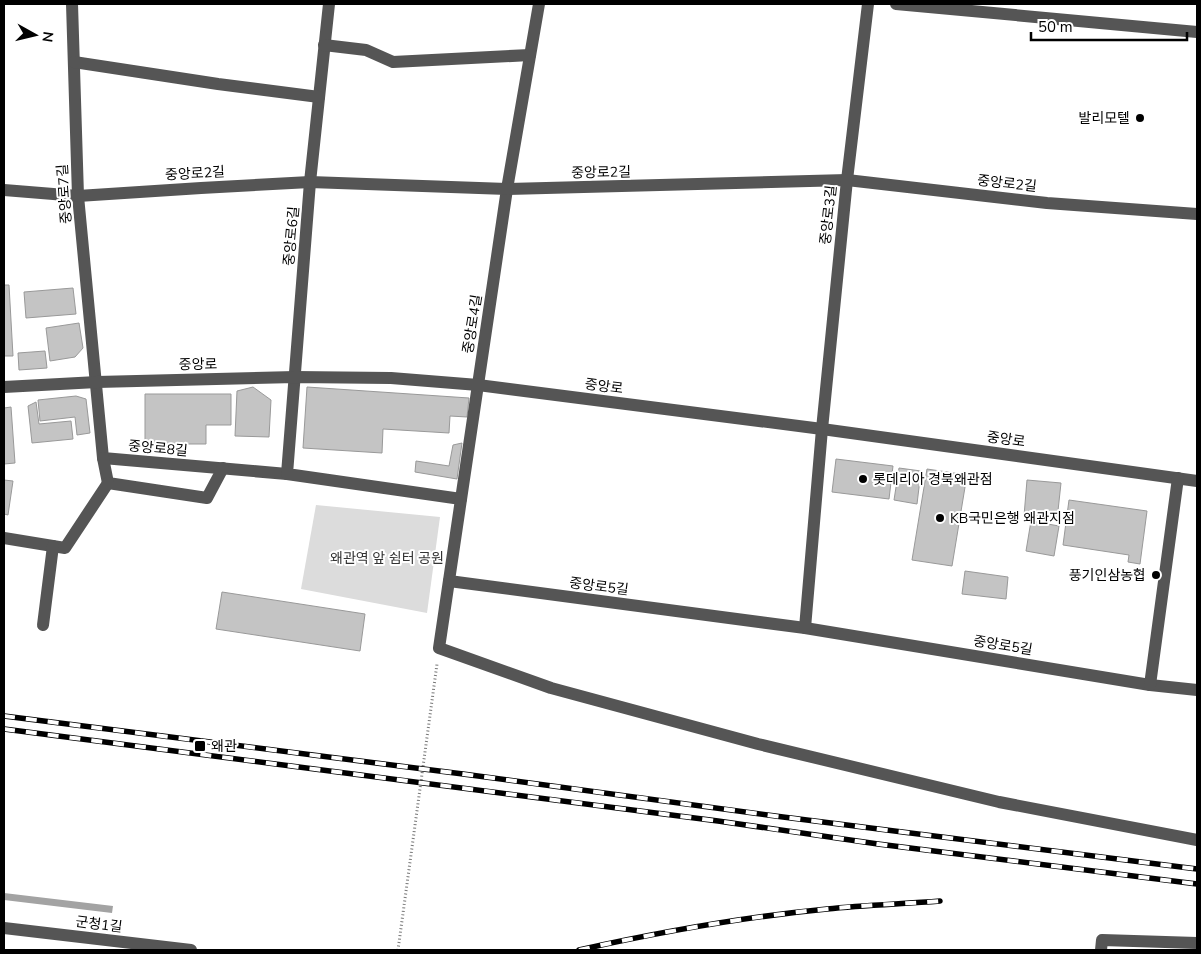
<svg xmlns="http://www.w3.org/2000/svg" width="1201" height="954" font-family="'Nunito Sans','Noto Sans KR',sans-serif">
<rect width="100%" height="100%" fill="#fff"/>
<!-- green -->
<polygon fill="#dcdcdc" points="316,505 440,517 427,613 301,589"/>
<!-- water -->
<polygon fill="#a3a3a3" points="4,893 113,906 112,913 4,900"/>
<!-- building -->
<g fill="#c4c4c4" stroke="#999">
<polygon points="4,285 9,285 13,356 4,356"/>
<polygon points="73,288 76,314 26,318 24,292"/>
<polygon points="79,323 83,348 75,357 50,361 46,328"/>
<polygon points="45,351 47,368 19,370 18,353"/>
<polygon points="253,387 271,400 269,437 235,436 237,391"/>
<polygon points="307,387 469,398 467,417 450,416 449,433 383,429 382,453 303,448"/>
<polygon points="145,394 231,394 231,425 206,425 206,444 145,444"/>
<polygon points="76,396 86,399 90,433 77,435 75,417 40,421 38,400"/>
<polygon points="36,402 39,424 71,421 73,439 32,443 28,406"/>
<polygon points="11,407 15,463 4,464 4,408"/>
<polygon points="462,443 457,479 415,472 416,461 449,466 453,445"/>
<polygon points="836,459 893,466 889,499 832,492"/>
<polygon points="899,468 921,471 917,504 894,500"/>
<polygon points="927,469 967,475 952,566 912,560"/>
<polygon points="4,480 13,481 8,515 4,514"/>
<polygon points="1027,480 1061,483 1057,520 1024,516"/>
<polygon points="1069,500 1147,511 1140,564 1128,562 1129,555 1063,545"/>
<polygon points="1031,521 1059,526 1054,556 1026,551"/>
<polygon points="965,571 1008,577 1006,599 962,594"/>
<polygon points="222,592 365,614 360,651 216,629"/>
</g>
<g fill="none" stroke-linecap="round" stroke-linejoin="round">
<!-- path -->
<polyline stroke="#777" stroke-width="3" stroke-dasharray="1 2.5" stroke-linecap="butt" points="398,950 437,664"/>
<!-- minor -->
<g stroke="#555" stroke-width="12">
<polyline points="72,4 78,196 103,458 287,474"/>
<polyline points="329,4 310,182 287,474 461,499"/>
<polyline points="539,4 507,189 439,648 551,688 758,744 999,802 1197,840"/>
<polyline points="896,4 1197,32"/>
<polyline points="324,45 366,50 393,62 530,55"/>
<polyline points="74,62 218,84 319,97"/>
<polyline points="4,190 78,196 201,188 310,182 507,189 847,180 1047,203 1197,214"/>
<polyline points="4,387 97,382 295,377 391,378 478,385 822,429 1197,481"/>
<polyline points="103,458 108,483 207,498 223,468"/>
<polyline points="4,538 65,548 108,483"/>
<polyline points="449,581 805,628 1150,685 1197,690"/>
<polyline points="43,625 53,546"/>
<polyline points="805,628 822,429 847,180 868,4"/>
<polyline points="1150,685 1178,478"/>
<polyline points="4,928 191,950"/>
<polyline points="1101,950 1102,940 1197,943"/>
</g>
<!-- rail casing -->
<g stroke="#000" stroke-width="5.5">
<g id="rail">
<polyline points="4,716 463,774 783,817 1197,869"/>
<polyline points="4,729 718,821 878,844 1197,884"/>
<path d="M 579,950 C 660,932 744,917 827,909 C 864,905 902,904 940,901"/>
</g>
</g>
<!-- rail -->
<use href="#rail" stroke="#fff" stroke-width="4" stroke-dasharray="11" stroke-linecap="butt"/>
</g>
<!-- markers -->
<g fill="#000" stroke="#fff" stroke-width="2">
<circle cx="1140" cy="118" r="5"/>
<circle cx="863" cy="479" r="5"/>
<circle cx="940" cy="518" r="5"/>
<circle cx="1156" cy="575" r="5"/>
<rect x="194" y="740" width="12" height="12" rx="2.5"/>
</g>
<g text-anchor="middle" stroke-width="4" stroke-linejoin="round" paint-order="stroke">
<!-- poi labels -->
<g font-size="14" fill="#000" stroke="#fff" text-anchor="start">
<text x="1130" y="123" text-anchor="end">발리모텔</text>
<text x="873" y="484">롯데리아 경북왜관점</text>
<text x="950" y="523">KB국민은행 왜관지점</text>
<text x="1146" y="580" text-anchor="end">풍기인삼농협</text>
<text x="211" y="751">왜관</text>
</g>
<!-- street labels -->
<g font-size="14" fill="#000" stroke="#fff">
<text transform="translate(601 172) rotate(-1)" y="5">중앙로2길</text>
<text transform="translate(195 173) rotate(-3)" y="5">중앙로2길</text>
<text transform="translate(1007 183) rotate(6)" y="5">중앙로2길</text>
<text transform="translate(64 194) rotate(-94)" y="5">중앙로7길</text>
<text transform="translate(828 215) rotate(-84)" y="5">중앙로3길</text>
<text transform="translate(291 236) rotate(-85)" y="5">중앙로6길</text>
<text transform="translate(472 324) rotate(-81)" y="5">중앙로4길</text>
<text transform="translate(198 364) rotate(-1)" y="5">중앙로</text>
<text transform="translate(604 386) rotate(7)" y="5">중앙로</text>
<text transform="translate(1006 439) rotate(8)" y="5">중앙로</text>
<text transform="translate(158 448) rotate(5)" y="5">중앙로8길</text>
<text transform="translate(599 586) rotate(7)" y="5">중앙로5길</text>
<text transform="translate(1003 645) rotate(9)" y="5">중앙로5길</text>
<text transform="translate(99 924) rotate(7)" y="5">군청1길</text>
</g>
<!-- park labels -->
<g font-size="14" fill="#333" stroke="#fff">
<text x="387" y="563">왜관역 앞 쉼터 공원</text>
</g>
</g>
<!-- border -->
<rect width="1201" height="954" fill="none" stroke="#000000" stroke-width="10"/>
<!-- north arrow -->
<g transform="translate(35 35) rotate(98)" stroke="#ffffff" stroke-width="4" paint-order="stroke">
<path d="M0-4L9 19L0 12L-9 19Z" fill="#000000"/>
<text y="-8" font-size="14" font-weight="bold" text-anchor="middle" fill="#000000">N</text>
</g>
<!-- scale -->
<path d="M1031 32v8h156v-8" fill="none" stroke="#000000" stroke-width="2.5"/>
<text x="1038" y="32" font-size="15" fill="#000000" stroke="#ffffff" stroke-width="4" paint-order="stroke">50 m</text>
</svg>
